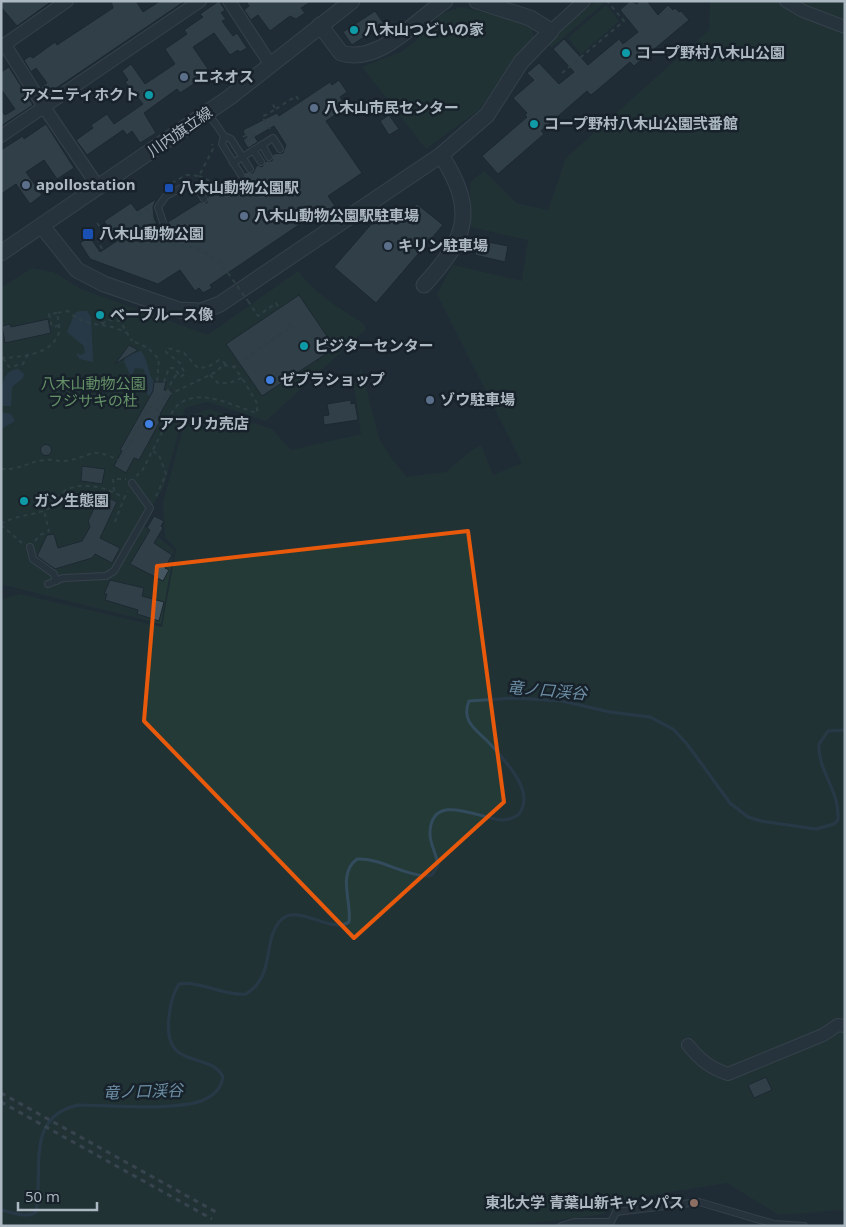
<svg xmlns="http://www.w3.org/2000/svg" width="846" height="1227" font-family="'Open Sans','Noto Sans JP',sans-serif">
<rect width="100%" height="100%" fill="#1f2c35"/>
<!-- green -->
<g fill="#243a37">
<polygon points="597,1 603,4 551,48 548,44 569,22"/>
<polygon points="710,1 845,1 845,1212 842,1210 779,1215 727,1183 645,1196 599,1215 507,1226 1,1226 1,600 19,594 162,627 176,549 165,537 163,503 186,417 209,409 272,429 291,450 361,434 354,385 361,368 379,438 392,459 407,477 446,472 472,450 481,445 493,475 522,463 437,294 453,265 522,281 528,240 471,227 470,182 484,171 516,203 548,210 566,158 709,30"/>
<polygon points="606,5 619,21 581,54 568,38"/>
<polygon points="461,7 523,22 532,29 534,38 515,57 479,110 426,149 362,67 401,52 424,34 441,14"/>
<path d="M 32,268 L 53,272 L 81,289 L 208,335 L 298,271 C 315,294 339,308 363,323 L 366,329 L 266,421 L 208,402 L 185,408 L 164,486 L 142,524 L 174,550 L 161,624 L 4,585 L 1,587 L 1,288 Z"/>
</g>
<!-- water -->
<g fill="#324b5d">
<polygon points="80,311 87,311 91,317 93,362 80,359 77,356 77,353 81,355 85,353 84,346 67,332 75,313"/>
<path d="M 141,351 C 149,362 147,373 154,382 L 153,391 L 150,396 L 147,394 L 148,388 L 144,369 L 135,368 L 133,374 L 130,374 L 124,362 L 126,356 Z"/>
<path d="M 18,369 L 24,374 L 23,378 L 12,387 L 11,406 L 1,406 C 1,391 0,371 18,369 Z"/>
<polygon points="1,412 11,414 15,421 1,429"/>
</g>
<g fill="none" stroke-linecap="round" stroke-linejoin="round">
<!-- stream -->
<path stroke="#324b5d" stroke-width="3" d="M 1,1210 C 12,1212 27,1219 36,1212 C 44,1171 24,1117 78,1105 C 111,1105 171,1111 201,1101 C 212,1097 221,1089 223,1077 C 210,1050 162,1072 169,1017 C 170,1006 173,993 179,984 C 203,981 223,996 246,994 C 277,975 261,939 282,919 C 298,904 332,934 349,922 C 352,902 337,874 357,859 C 381,858 402,875 427,876 L 432,875 L 438,866 C 437,854 429,843 430,832 C 432,790 482,820 503,820 C 508,820 513,818 518,815 C 537,793 506,762 491,745 C 479,731 460,723 469,701 L 515,698 L 562,701 L 610,712 L 650,717 L 673,729 L 687,744 L 730,803 L 748,817 L 761,821 L 816,829 L 834,824 L 838,820 C 840,790 817,770 819,744 L 828,731 L 845,730"/>
</g>
<!-- building -->
<g fill="#475761" stroke="#1a242c">
<polygon points="1,1 52,1 17,26 1,7"/>
<polygon points="111,1 136,1 143,12 160,1 185,1 46,95 41,87 47,83 36,68 31,72 24,60 30,56 33,58 55,42 57,45 113,8"/>
<polygon points="219,1 225,10 221,13 226,19 222,21 233,36 237,33 247,48 240,52 238,50 230,55 214,33 193,47 208,69 197,76 200,80 180,93 177,89 144,113 156,133 140,143 132,131 127,135 123,130 87,155 76,140 93,128 91,125 107,114 114,124 143,104 125,82 128,80 122,71 131,64 145,84 175,64 165,49 187,34 184,30 203,17 200,14"/>
<polygon points="246,1 312,1 301,8 305,13 296,19 290,16 270,31 258,15 251,20 244,10 249,6"/>
<polygon points="630,1 637,4 640,1 647,1 658,15 668,5 673,10 675,8 679,12 681,11 689,20 634,66 630,62 595,92 591,95 587,91 541,131 544,134 498,174 482,156 527,117 525,115 527,113 513,98 534,80 527,73 539,63 559,84 574,72 553,49 564,39 588,65 619,39 623,44 638,32 620,10"/>
<polygon points="375,11 384,24 352,45 343,32"/>
<polygon points="9,67 33,105 1,126 1,110 5,115 15,109 1,89 1,72"/>
<polygon points="339,80 347,92 340,97 346,107 326,121 362,173 328,196 335,206 326,212 324,208 210,285 212,288 203,293 199,288 195,291 180,270 158,284 90,259 80,243 90,237 100,252 117,241 104,221 131,203 137,211 156,199 153,207 154,218 159,229 165,230 169,226 168,222 200,202 207,203 208,196 220,188 237,178 244,179 245,172 253,173 257,165 262,167 266,161 272,161 273,154 283,153 286,145 274,126 255,137 258,142 248,148 243,140 247,137 243,130 277,113 279,116 330,82 332,85"/>
<polygon points="389,115 399,129 389,135 380,121"/>
<polygon points="46,124 74,168 57,179 44,160 26,172 42,195 30,204 16,184 1,194 1,150 23,136 24,139"/>
<polygon points="406,204 412,209 417,204 443,225 376,303 334,267 381,213 391,221"/>
<polygon points="478,240 508,246 505,262 475,255"/>
<polygon points="299,295 335,348 262,396 226,344"/>
<polygon points="48,319 51,333 5,343 2,326 10,324 11,327"/>
<polygon points="129,345 138,350 115,364"/>
<polygon points="154,382 166,382 164,390 171,390 171,395 160,414 163,416 139,460 134,458 126,473 114,466 122,451 120,450 153,391"/>
<polygon points="351,400 351,404 355,403 358,420 324,425 323,416 329,415 327,404"/>
<circle cx="46" cy="450" r="5.5"/>
<polygon points="82,466 105,469 102,484 81,481"/>
<polygon points="101,494 117,502 100,538 120,548 112,563 95,554 92,558 55,569 37,556 47,535 54,534 58,548 82,541 90,527 88,521"/>
<polygon points="154,516 164,521 161,526 163,528 154,543 172,555 165,568 169,570 163,581 130,564 150,530 147,528"/>
<polygon points="110,580 144,588 142,596 164,602 159,621 137,614 138,610 105,600 107,594 104,594"/>
<polygon points="766,1077 772,1090 754,1098 748,1085"/>
</g>
<g fill="none" stroke-linecap="round" stroke-linejoin="round">
<!-- service casing -->
<g stroke="#505b64" stroke-width="8">
<g id="service">
<polyline points="208,113 224,136 231,139 250,169"/>
<polyline points="224,136 222,144 241,175"/>
<polyline points="262,145 269,157"/>
<polyline points="253,150 261,162"/>
<polyline points="233,163 273,138 280,149"/>
<polyline points="164,225 158,207 166,196 187,185 198,189 204,199"/>
<polyline points="30,547 33,559 54,574 56,581"/>
<polyline points="48,584 63,578 106,576 114,571 150,508 132,483"/>
<polyline points="561,1226 574,1222 611,1222 616,1212 699,1202 774,1224 804,1226"/>
</g>
</g>
<!-- minor casing -->
<g stroke="#505b64" stroke-width="14">
<g id="minor">
<polyline points="229,1 271,65"/>
<polyline points="786,1 803,11 845,27"/>
<polyline points="551,31 584,1"/>
<polyline points="5,45 44,107 99,188"/>
<polyline points="1,47 67,1"/>
<polyline points="1,136 200,1"/>
<path d="M 688,1045 C 700,1060 710,1068 728,1074 L 823,1035 L 838,1025 L 845,1026"/>
</g>
</g>
<!-- tertiary casing -->
<g stroke="#505b64" stroke-width="17">
<g id="tertiary">
<path d="M 320,25 L 341,53 C 379,65 416,20 445,1"/>
<polyline points="42,226 77,270 104,284 179,310 202,311 220,304 441,155 487,115 521,62 551,31 530,18 477,1"/>
<polyline points="1,253 230,97 352,1"/>
<path d="M 424,285 C 467,238 477,211 441,155"/>
</g>
</g>
<!-- path -->
<g stroke="#425756" stroke-width="2" stroke-dasharray="4 4" stroke-linecap="butt">
<polyline points="562,73 624,21 607,1"/>
<polyline points="276,109 296,96 300,102"/>
<polyline points="270,129 262,117 276,109 271,102"/>
<polyline points="247,135 245,132 248,131"/>
<polyline points="243,137 250,133"/>
<polyline points="142,138 149,134"/>
<polyline points="245,141 256,134"/>
<polyline points="199,176 208,180 216,191"/>
<polyline points="172,183 186,175 199,176 214,147 212,144"/>
<polyline points="149,211 155,227"/>
<polyline points="139,215 150,208"/>
<polyline points="97,223 103,231 108,227"/>
<polyline points="103,231 98,242 103,250"/>
<polyline points="227,272 228,273"/>
<polyline points="248,301 258,316 276,303 279,308"/>
<polyline points="57,313 49,314 52,327 58,326"/>
<polyline points="101,314 102,324"/>
<polyline points="102,324 108,320 120,321 132,341"/>
<polyline points="135,342 148,348 159,359 157,382"/>
<path d="M 1,358 C 21,357 53,355 59,332 C 60,326 58,319 57,313 L 68,311 C 87,330 105,320 126,333"/>
<polyline points="3,358 9,367 23,364 28,354"/>
<polyline points="245,359 291,327 286,319"/>
<polyline points="224,365 234,367"/>
<polyline points="210,375 218,383 229,383 242,378 234,367 239,363"/>
<polyline points="164,382 169,368 175,368 180,377 185,374 180,363 166,352 168,348 184,353 198,368 208,367 219,360 225,363 216,372 168,395"/>
<polyline points="153,451 159,455 166,474 155,499"/>
<path d="M 1,469 C 22,470 29,461 46,460 C 53,459 59,462 65,461 C 94,457 89,445 120,461 L 150,406 L 159,411 C 166,398 168,384 178,373"/>
<path d="M 136,476 L 142,471 L 174,409 C 195,384 232,406 257,413 L 257,403 L 242,378"/>
<polyline points="114,491 113,479 126,479"/>
<polyline points="115,522 124,498"/>
<path d="M 1,524 C 15,515 31,516 46,510 C 53,507 54,501 59,496 C 75,478 107,487 124,498 L 128,491"/>
<polyline points="1,525 22,543"/>
<polyline points="35,541 40,535 49,531 44,510"/>
</g>
<!-- service -->
<use href="#service" stroke="#323d46" stroke-width="6"/>
<!-- minor -->
<use href="#minor" stroke="#323d46" stroke-width="12"/>
<!-- tertiary -->
<use href="#tertiary" stroke="#323d46" stroke-width="15"/>
<!-- rail -->
<g stroke="#54626d" stroke-width="3" stroke-dasharray="5 5" stroke-linecap="butt">
<polyline points="1,1093 216,1212"/>
<polyline points="1,1102 212,1219"/>
</g>
<!-- path-bridge -->
<g stroke="#425756" stroke-width="2" stroke-dasharray="4 4" stroke-linecap="butt">
<path d="M 173,245 C 195,245 214,254 227,272"/>
<polyline points="228,273 248,301"/>
</g>
</g>
<!-- marked area -->
<path d="M0 0H846V1227H0ZM 468,531 L 504,802 L 354,938 L 144,721 L 157,566 Z" fill="#1f2c35" fill-opacity=".55" fill-rule="evenodd"/>
<path fill="none" stroke="#e8590c" stroke-width="4" stroke-linejoin="round" d="M 468,531 L 504,802 L 354,938 L 144,721 L 157,566 Z"/>
<!-- markers -->
<g fill="#0f9aa8" stroke="#18222a" stroke-width="2">
<circle cx="354" cy="30" r="5"/>
<circle cx="626" cy="53" r="5"/>
<circle cx="149" cy="95" r="5"/>
<circle cx="534" cy="124" r="5"/>
<circle cx="100" cy="315" r="5"/>
<circle cx="304" cy="346" r="5"/>
<circle cx="24" cy="501" r="5"/>
</g>
<g fill="#5c6f8a" stroke="#18222a" stroke-width="2">
<circle cx="184" cy="77" r="5"/>
<circle cx="314" cy="108" r="5"/>
<circle cx="26" cy="185" r="5"/>
<circle cx="244" cy="216" r="5"/>
<circle cx="388" cy="246" r="5"/>
<circle cx="430" cy="400" r="5"/>
</g>
<g fill="#1a4fb4" stroke="#18222a" stroke-width="2">
<rect x="164" y="183" width="10" height="10" rx="2.5"/>
<rect x="82" y="228" width="12" height="12" rx="2.5"/>
</g>
<g fill="#3f7fe0" stroke="#18222a" stroke-width="2">
<circle cx="270" cy="380" r="5"/>
<circle cx="149" cy="424" r="5"/>
</g>
<circle fill="#8d6e63" stroke="#18222a" stroke-width="2" cx="694" cy="1203" r="5"/>
<g text-anchor="middle" stroke-width="5" stroke-linejoin="round" paint-order="stroke">
<!-- poi labels -->
<g font-size="15" font-weight="bold" fill="#acb9c3" stroke="#18222a" text-anchor="start">
<text x="364" y="35">八木山つどいの家</text>
<text x="636" y="58">コープ野村八木山公園</text>
<text x="194" y="82">エネオス</text>
<text x="139" y="100" text-anchor="end">アメニティホクト</text>
<text x="324" y="113">八木山市民センター</text>
<text x="544" y="129">コープ野村八木山公園弐番館</text>
<text x="36" y="190">apollostation</text>
<text x="179" y="193">八木山動物公園駅</text>
<text x="254" y="221">八木山動物公園駅駐車場</text>
<text x="99" y="239">八木山動物公園</text>
<text x="398" y="251">キリン駐車場</text>
<text x="110" y="320">ベーブルース像</text>
<text x="314" y="351">ビジターセンター</text>
<text x="280" y="385">ゼブラショップ</text>
<text x="440" y="405">ゾウ駐車場</text>
<text x="159" y="429">アフリカ売店</text>
<text x="34" y="506">ガン生態園</text>
<text x="684" y="1208" text-anchor="end">東北大学 青葉山新キャンパス</text>
</g>
<!-- street labels -->
<g font-size="15" fill="#acb9c3" stroke="#18222a">
<text transform="translate(180 132) rotate(-35)" y="5">川内旗立線</text>
</g>
<!-- park labels -->
<g font-size="15" fill="#659268" stroke="#18222a">
<text x="93" y="389">八木山動物公園<tspan x="93" dy="17">フジサキの杜</tspan></text>
</g>
<!-- water labels -->
<g font-size="16" font-style="italic" fill="#6d8fa7" stroke="#18222a">
<text transform="translate(547 690) rotate(5)" y="6">竜ノ口渓谷</text>
<text transform="translate(143 1091) rotate(-2)" y="6">竜ノ口渓谷</text>
</g>
</g>
<!-- border -->
<rect width="846" height="1227" fill="none" stroke="#acb9c3" stroke-width="5"/>
<!-- scale -->
<path d="M18 1202v8h79v-8" fill="none" stroke="#acb9c3" stroke-width="2.5"/>
<text x="25" y="1202" font-size="15" fill="#acb9c3" stroke="#18222a" stroke-width="4" paint-order="stroke">50 m</text>
</svg>
